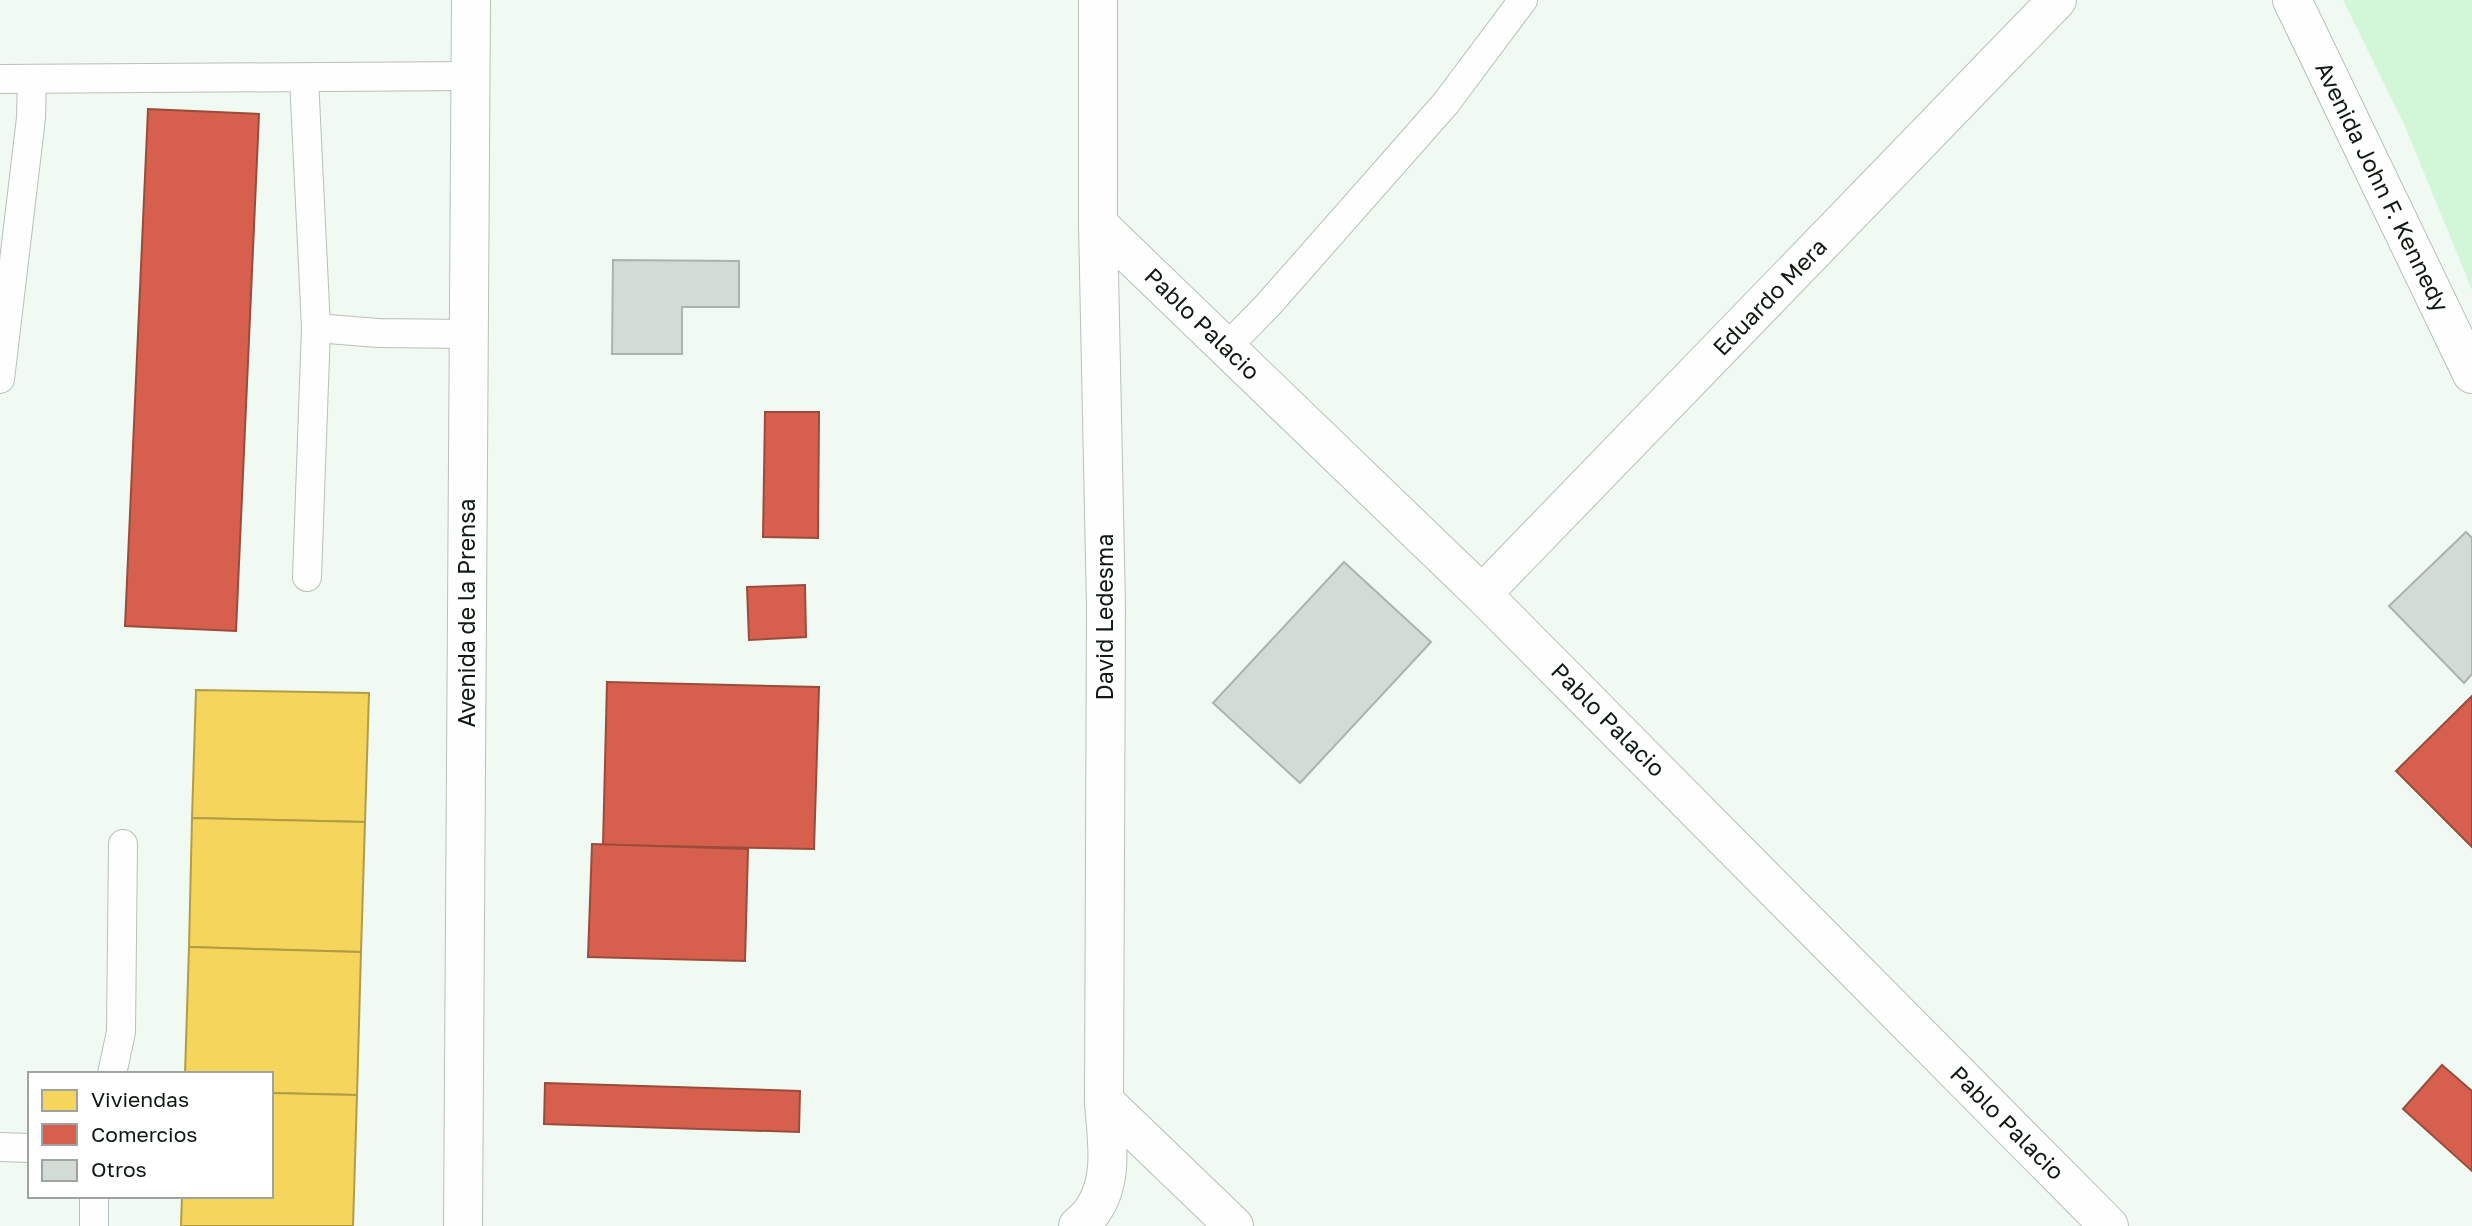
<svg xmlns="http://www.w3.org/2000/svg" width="2472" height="1226" font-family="'Golos Text',sans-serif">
<rect width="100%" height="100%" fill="#f0faf2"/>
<!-- green -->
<polygon fill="#d2f7d8" points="2343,0 2472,0 2472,290 2404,124"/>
<!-- homes -->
<g fill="#f6d55c" stroke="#b19d46" stroke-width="2">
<polygon points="196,690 369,693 365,822 192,818"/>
<polygon points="192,818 365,822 361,952 189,947"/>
<polygon points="189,947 361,952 357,1095 271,1093 271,1074 185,1074"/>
<polygon points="271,1093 357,1095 353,1226 181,1226 182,1196 271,1196"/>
</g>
<!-- shops -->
<g fill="#d6604d" stroke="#9b4b3b" stroke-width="2">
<polygon points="148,109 259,114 236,631 125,626"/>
<polygon points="765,412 819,412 818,538 763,537"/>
<polygon points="805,585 806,637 749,640 747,587"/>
<polygon points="607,682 819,687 814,849 603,845"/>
<polygon points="2472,696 2472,847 2396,771"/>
<polygon points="592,844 748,849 745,961 588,957"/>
<polygon points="2442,1065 2472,1091 2472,1171 2403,1109"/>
<polygon points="545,1083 800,1091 799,1132 544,1124"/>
</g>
<!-- building -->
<g fill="#d2dcd4" stroke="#aab4ac" stroke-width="2">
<polygon points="613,260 739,261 739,307 682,307 682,354 612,354"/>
<polygon points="2466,532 2472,538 2472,674 2464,683 2389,606"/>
<polygon points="1344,562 1431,642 1300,783 1213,703"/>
</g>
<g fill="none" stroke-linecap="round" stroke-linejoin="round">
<!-- service casing -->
<g stroke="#b7c1b9" stroke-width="30">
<g id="service">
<polyline points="304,78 316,328 378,333 468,334"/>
<polyline points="0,79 470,76"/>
<polyline points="1226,348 1268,305 1446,103 1523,0"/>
<polyline points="0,379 31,118 32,79"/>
<polyline points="307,577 316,328"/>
<polyline points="112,1074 121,1032 123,844"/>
<polyline points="0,1147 30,1148"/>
<polyline points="94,1226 94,1196"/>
</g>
</g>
<!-- minor casing -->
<g stroke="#b7c1b9" stroke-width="40">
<g id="minor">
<polyline points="2292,0 2472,374"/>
<polyline points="1098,224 1482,594 2109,1226"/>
<polyline points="1482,594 2057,0"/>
<polyline points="1104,1101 1234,1226"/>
<path d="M 1078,1226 C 1083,1221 1090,1216 1093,1210 C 1115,1179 1106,1136 1104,1101 L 1106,607 L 1098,224 L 1098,0"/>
</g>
</g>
<!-- primary casing -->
<g stroke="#b7c1b9" stroke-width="40">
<polyline id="primary" points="463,1226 471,0"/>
</g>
<!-- service -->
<use href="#service" stroke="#fdfefd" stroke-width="28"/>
<!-- minor -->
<use href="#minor" stroke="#fdfefd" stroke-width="38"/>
<!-- primary -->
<use href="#primary" stroke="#fdfefd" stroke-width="38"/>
</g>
<g text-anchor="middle" stroke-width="7" stroke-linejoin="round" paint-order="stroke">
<!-- street labels -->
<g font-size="23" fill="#101a12" stroke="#fff">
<text transform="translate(2382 187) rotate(64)" y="8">Avenida John F. Kennedy</text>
<text transform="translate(1770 297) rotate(-46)" y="8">Eduardo Mera</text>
<text transform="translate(1202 324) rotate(44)" y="8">Pablo Palacio</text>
<text transform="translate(467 613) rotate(-90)" y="8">Avenida de la Prensa</text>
<text transform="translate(1105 617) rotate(-90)" y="8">David Ledesma</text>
<text transform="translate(1608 720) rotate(45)" y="8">Pablo Palacio</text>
<text transform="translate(2007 1123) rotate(45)" y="8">Pablo Palacio</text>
</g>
</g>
<!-- legend -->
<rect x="28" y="1072" width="245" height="126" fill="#ffffff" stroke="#9fa3a0" stroke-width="2"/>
<rect x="42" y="1090" width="35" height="21" fill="#f6d55c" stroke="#9fa3a0" stroke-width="2"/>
<text x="91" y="1107" font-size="21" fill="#101a12">Viviendas</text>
<rect x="42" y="1124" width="35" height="21" fill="#d6604d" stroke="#9fa3a0" stroke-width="2"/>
<text x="91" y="1142" font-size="21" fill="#101a12">Comercios</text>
<rect x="42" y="1160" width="35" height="21" fill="#d2dcd4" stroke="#9fa3a0" stroke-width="2"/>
<text x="91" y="1177" font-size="21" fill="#101a12">Otros</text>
</svg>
